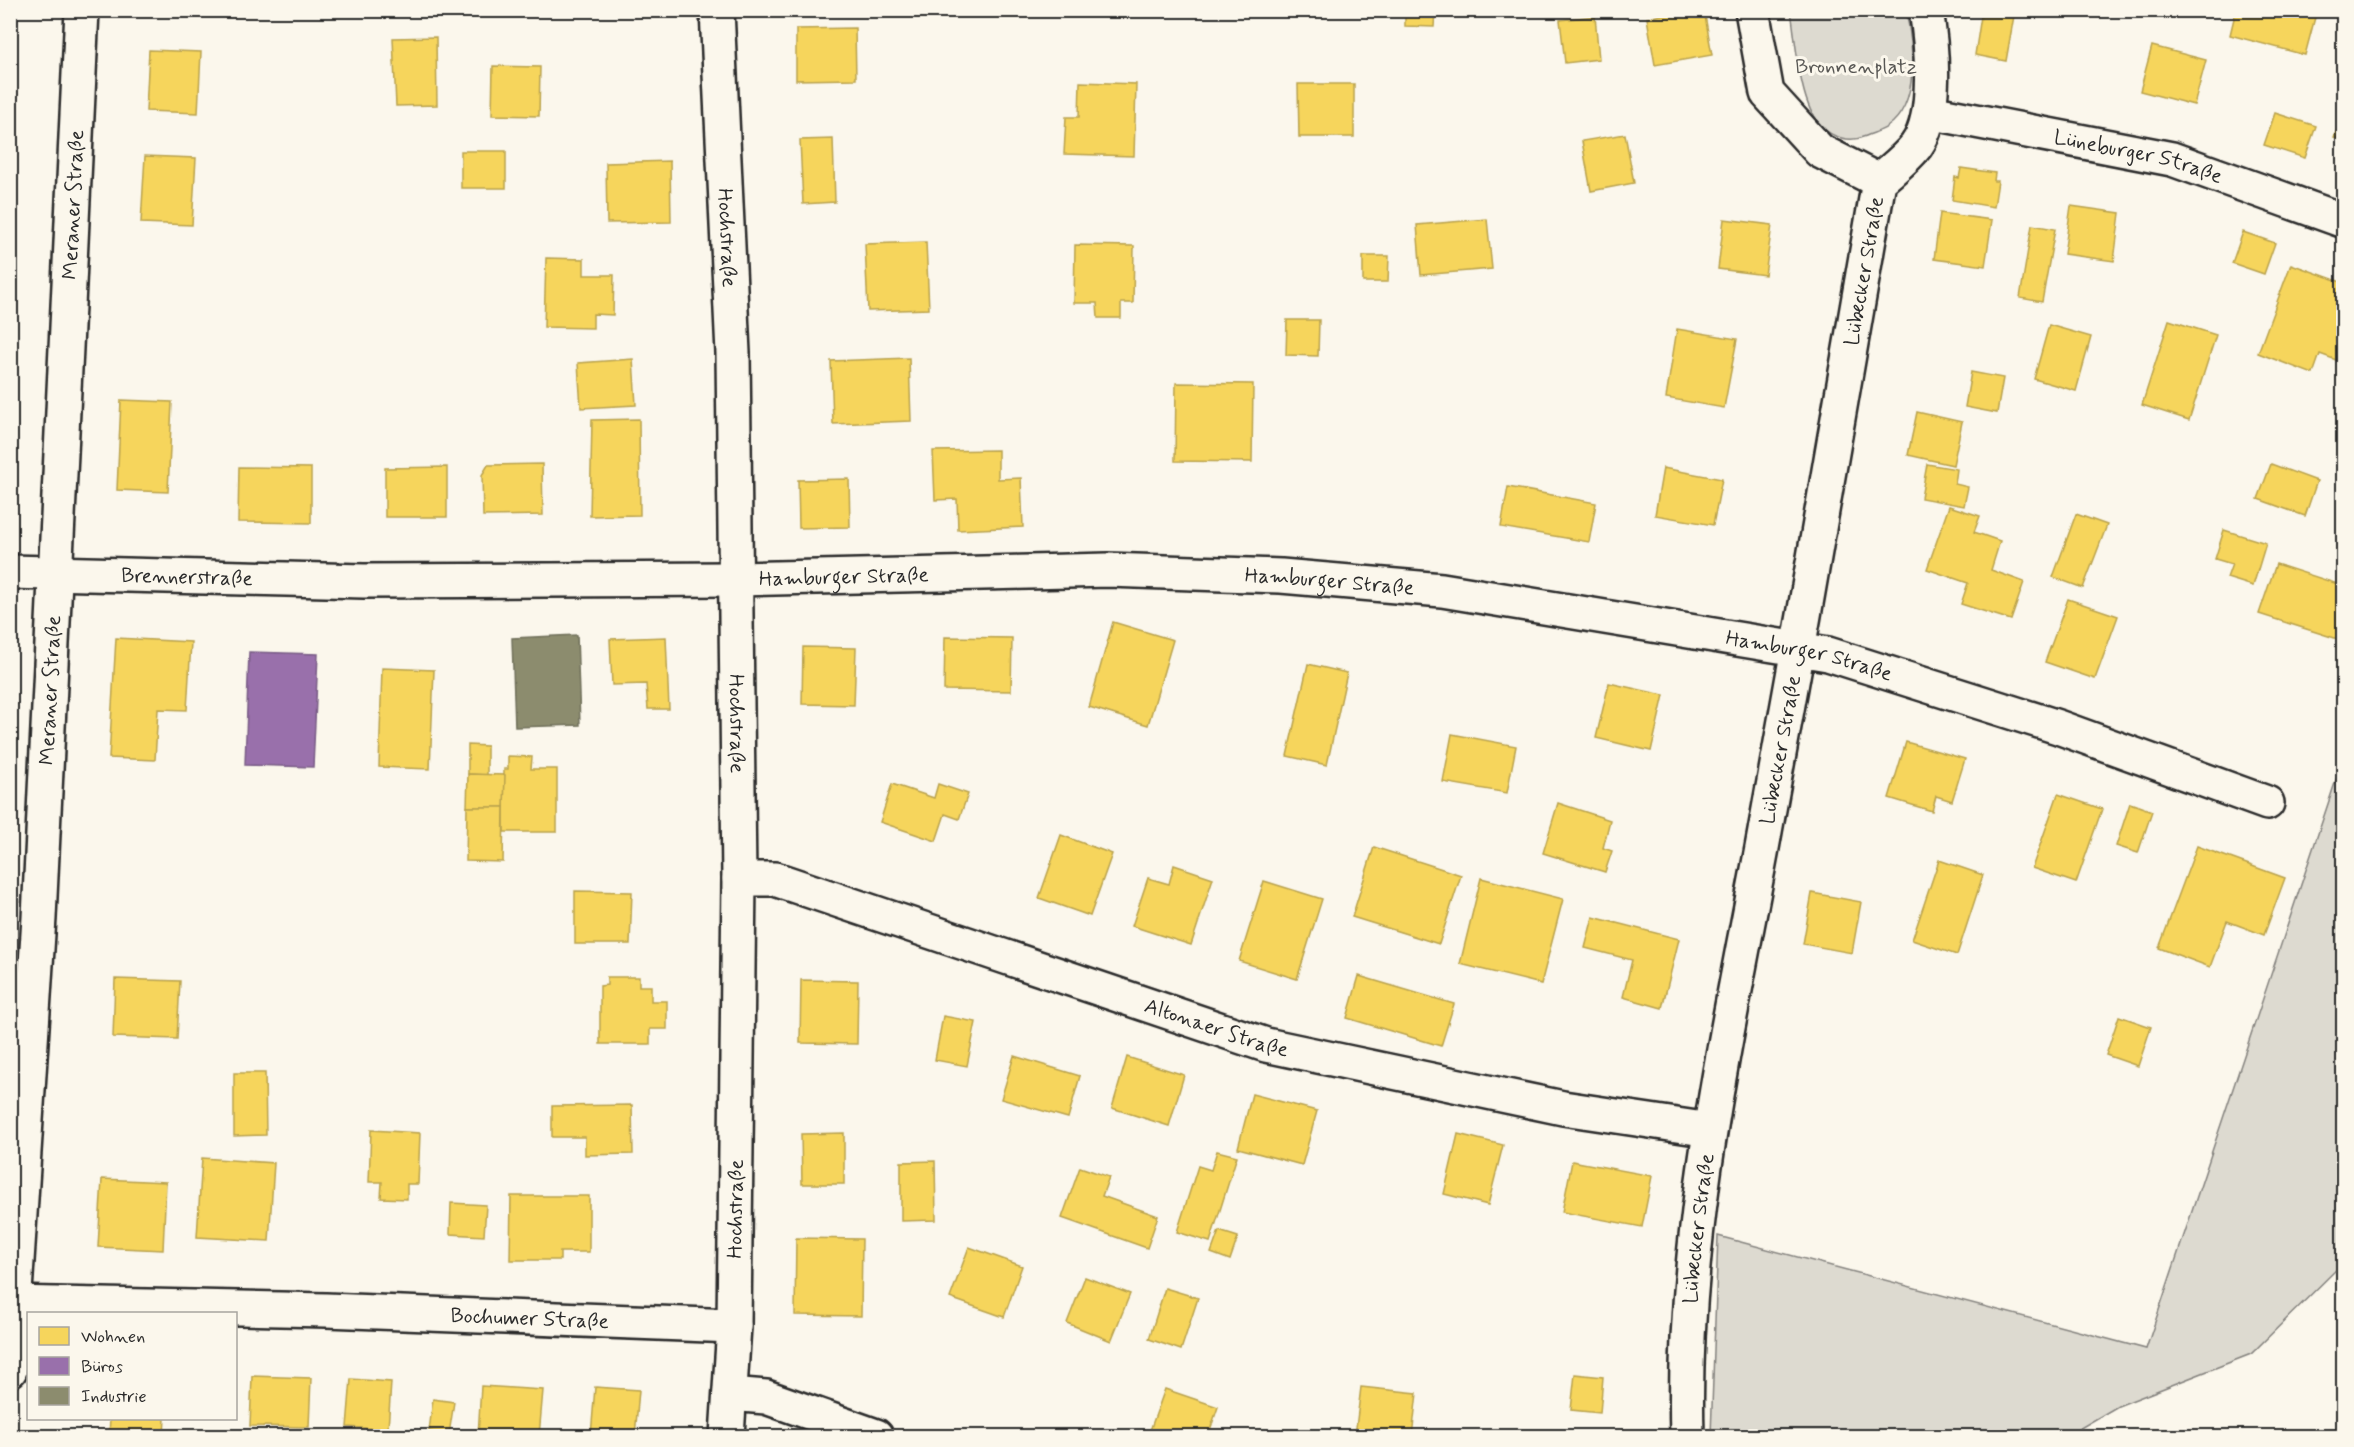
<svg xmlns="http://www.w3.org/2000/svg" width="2354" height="1447" font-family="Mynerve,sans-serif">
<rect width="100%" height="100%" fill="#fbf7ec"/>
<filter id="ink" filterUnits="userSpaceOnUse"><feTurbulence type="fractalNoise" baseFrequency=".0167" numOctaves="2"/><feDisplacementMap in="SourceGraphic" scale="12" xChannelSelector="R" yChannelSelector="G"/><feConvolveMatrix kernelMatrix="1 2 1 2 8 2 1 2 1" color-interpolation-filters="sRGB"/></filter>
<g filter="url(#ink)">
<!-- green -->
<g fill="#dddad0" stroke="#84827e" stroke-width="1.5">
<path d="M 1791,11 L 1906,11 C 1913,44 1921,104 1887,127 C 1881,131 1873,133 1866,136 C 1850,143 1832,138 1820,125 C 1799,103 1796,41 1791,11 Z"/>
<polygon points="2343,759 2343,1263 2251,1354 2118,1406 2067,1436 1711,1436 1718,1236 2146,1349"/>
</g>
<!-- homes -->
<g fill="#f6d55c" stroke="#b9a24d" stroke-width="1.5">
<polygon points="504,10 560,10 560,14 505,17"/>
<polygon points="1405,10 1435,10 1434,27 1405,26"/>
<polygon points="1684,10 1704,10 1712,55 1655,65 1647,18"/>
<polygon points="1982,10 2015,10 2006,61 1975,55"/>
<polygon points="2236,10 2317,10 2305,55 2230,35"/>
<polygon points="1595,16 1599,59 1565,63 1560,20"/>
<polygon points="855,28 856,79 796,80 796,29"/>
<polygon points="436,37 437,105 396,106 393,38"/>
<polygon points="2152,46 2206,60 2194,105 2140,91"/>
<polygon points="149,50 201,52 198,113 146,111"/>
<polygon points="493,66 540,67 539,116 492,115"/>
<polygon points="1080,82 1136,84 1134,156 1064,154 1066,117 1079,117"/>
<polygon points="1298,84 1354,84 1354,137 1299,137"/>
<polygon points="2275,113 2316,126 2305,158 2264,145"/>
<polygon points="2344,113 2344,141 2334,137"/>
<polygon points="1625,134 1634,183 1591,191 1582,141"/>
<polygon points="833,139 835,202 803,204 800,140"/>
<rect x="461" y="151" width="45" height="37"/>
<polygon points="145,156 196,158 192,225 141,223"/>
<polygon points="670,161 671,222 607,223 606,163"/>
<polygon points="1961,168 1995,173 1994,181 1998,181 1994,207 1952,200 1955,177 1959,178"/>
<polygon points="10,198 15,198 13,280 10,280"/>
<polygon points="2071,206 2120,213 2114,261 2064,254"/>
<polygon points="1940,213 1992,220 1985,266 1934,259"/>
<polygon points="1487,219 1492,269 1421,275 1417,225"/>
<polygon points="1724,219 1772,225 1765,275 1718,269"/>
<polygon points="2032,225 2055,229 2042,302 2020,298"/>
<polygon points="2243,232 2275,243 2264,274 2232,263"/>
<polygon points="926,242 929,309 868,311 865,244"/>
<polygon points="1075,245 1134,246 1133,303 1121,303 1121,318 1098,318 1097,303 1074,303"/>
<polygon points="1363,256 1389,256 1388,282 1363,282"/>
<polygon points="546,258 584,259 584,275 614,275 613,315 593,314 593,328 544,327"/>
<polygon points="2291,264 2344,283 2344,348 2339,361 2320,354 2313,374 2258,353"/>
<polygon points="1287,320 1319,320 1318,356 1286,355"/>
<polygon points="2169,320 2216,335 2189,420 2142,405"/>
<polygon points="2049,325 2091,337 2076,391 2034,379"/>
<polygon points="1677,329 1737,339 1724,408 1666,398"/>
<polygon points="909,358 911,421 833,424 831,361"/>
<polygon points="633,359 636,405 581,408 578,363"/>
<polygon points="1971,372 2003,378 1997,413 1965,407"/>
<polygon points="1176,383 1253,384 1252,462 1175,461"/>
<polygon points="121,400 172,402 168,492 117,490"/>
<polygon points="1917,412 1962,422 1953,465 1908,455"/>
<polygon points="639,419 640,515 590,516 592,420"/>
<polygon points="998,450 998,479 1021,478 1023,527 958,530 957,499 935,500 933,451"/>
<polygon points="542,464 543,515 483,516 482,475 488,465"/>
<polygon points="1927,464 1957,469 1955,484 1968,487 1964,506 1921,498"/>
<polygon points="2271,464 2317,481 2305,516 2258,499"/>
<polygon points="239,467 311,468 311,523 238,522"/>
<polygon points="447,467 447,517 385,517 385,468"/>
<polygon points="1663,468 1722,479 1713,525 1655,515"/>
<polygon points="849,479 850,527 799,528 798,480"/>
<polygon points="1508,487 1596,503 1589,542 1501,527"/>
<polygon points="1949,506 1980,516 1974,532 2000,541 1991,570 2024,582 2011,620 1961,604 1968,583 1927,569"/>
<polygon points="2076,514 2107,525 2083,588 2053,577"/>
<polygon points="2224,530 2266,543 2253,586 2227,578 2232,564 2215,559"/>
<polygon points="2276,564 2344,586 2344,641 2259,614"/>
<polygon points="2068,599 2118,616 2095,679 2045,662"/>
<polygon points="1113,622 1173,640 1148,725 1089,707"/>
<polygon points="666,637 669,709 648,709 646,684 612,685 610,639"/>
<polygon points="945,637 1012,638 1011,691 944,690"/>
<polygon points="116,638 191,642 187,710 158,709 155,760 109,758"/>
<polygon points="803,647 856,648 854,705 802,704"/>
<polygon points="1308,664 1347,673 1327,765 1287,756"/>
<polygon points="382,668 434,670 430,769 379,767"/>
<polygon points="1609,683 1664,695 1651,751 1596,738"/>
<polygon points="1452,734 1516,746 1507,793 1443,782"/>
<polygon points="1906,742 1965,759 1952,801 1936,796 1932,811 1889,798"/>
<polygon points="468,745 487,746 487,775 468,774"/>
<polygon points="508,756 532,757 531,769 557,769 557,832 504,832 504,769 508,769"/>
<polygon points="468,774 505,775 504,807 467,807"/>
<polygon points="892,784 934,798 938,784 968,794 959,819 945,814 936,841 880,822"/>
<polygon points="2058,794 2102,809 2076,883 2032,868"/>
<polygon points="1558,803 1610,820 1603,848 1612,851 1605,872 1543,853"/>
<polygon points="2130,803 2152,811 2138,853 2116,846"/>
<polygon points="467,807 504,807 503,862 466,861"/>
<polygon points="1061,835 1112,854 1090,916 1039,898"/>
<polygon points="2197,846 2285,878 2264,935 2227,921 2210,967 2159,948"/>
<polygon points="1374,847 1461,875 1439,944 1352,917"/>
<polygon points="1939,860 1983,875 1957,955 1912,940"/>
<polygon points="1174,865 1213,878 1191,945 1132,926 1148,878 1169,884"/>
<polygon points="1481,878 1563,899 1541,984 1460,964"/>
<polygon points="1264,881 1322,899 1297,979 1239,961"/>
<polygon points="575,891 632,892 630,944 575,944"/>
<polygon points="1812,893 1861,902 1852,953 1803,944"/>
<polygon points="1593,917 1679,939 1662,1008 1623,997 1632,960 1585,948"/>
<polygon points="1359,976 1454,1004 1441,1046 1347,1018"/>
<polygon points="607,977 639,977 639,986 651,986 651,1001 667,1001 667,1029 650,1029 650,1044 600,1044 600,986 607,985"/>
<polygon points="115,979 180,981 177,1039 113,1037"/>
<polygon points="801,980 858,981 857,1044 800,1043"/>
<polygon points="943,1016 976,1022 967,1066 935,1060"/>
<polygon points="2119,1016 2151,1027 2138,1066 2106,1055"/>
<polygon points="1014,1056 1080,1076 1068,1118 1001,1099"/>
<polygon points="1127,1057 1184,1075 1169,1126 1112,1108"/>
<polygon points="234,1073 265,1073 266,1135 234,1136"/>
<polygon points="1252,1094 1317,1111 1302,1165 1238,1148"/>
<polygon points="632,1105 633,1154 585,1155 585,1137 552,1137 552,1106"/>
<polygon points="371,1130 420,1133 418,1184 407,1184 407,1199 381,1198 382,1182 369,1182"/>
<polygon points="844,1133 844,1184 802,1184 801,1134"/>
<polygon points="1458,1134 1503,1145 1488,1205 1444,1194"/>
<polygon points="1217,1151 1237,1156 1210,1242 1177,1232 1198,1166 1211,1170"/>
<polygon points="202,1158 274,1163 269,1241 197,1237"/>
<polygon points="935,1161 936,1220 901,1221 901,1162"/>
<polygon points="1572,1161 1652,1176 1642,1227 1562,1212"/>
<polygon points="1080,1167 1109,1177 1102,1196 1158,1216 1147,1248 1062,1218"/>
<polygon points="102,1179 166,1182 163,1250 98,1247"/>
<polygon points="511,1196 589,1196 589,1252 560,1252 560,1260 510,1260"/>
<polygon points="451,1203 486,1205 484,1236 450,1234"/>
<polygon points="1219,1231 1238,1237 1230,1260 1211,1253"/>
<polygon points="796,1238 862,1239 861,1316 795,1315"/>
<polygon points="969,1247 1022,1266 1004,1317 950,1298"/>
<polygon points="1085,1277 1130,1294 1111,1341 1067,1323"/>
<polygon points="1165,1288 1198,1298 1181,1350 1149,1339"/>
<polygon points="1575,1374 1603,1377 1600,1413 1571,1410"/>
<polygon points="252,1376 311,1378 309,1427 250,1426"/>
<polygon points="351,1379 391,1382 388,1430 347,1427"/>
<polygon points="481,1386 543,1390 539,1436 478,1436"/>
<polygon points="595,1387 639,1390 635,1436 591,1436"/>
<polygon points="1361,1387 1417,1393 1412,1436 1355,1436"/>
<polygon points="1165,1389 1218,1407 1208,1436 1148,1436"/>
<polygon points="433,1399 454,1402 449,1434 429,1431"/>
<polygon points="110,1418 165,1418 164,1436 109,1436"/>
</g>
<!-- offices -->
<polygon fill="#9970ab" stroke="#785b85" stroke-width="1.5" points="249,652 318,654 313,767 245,765"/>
<!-- industry -->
<polygon fill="#8c8c6e" stroke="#6f6f5a" stroke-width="1.5" points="577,635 580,725 515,727 512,638"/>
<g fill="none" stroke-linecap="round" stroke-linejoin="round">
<!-- street casing -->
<g stroke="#2b2b2b" stroke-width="38">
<g id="street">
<path id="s1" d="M 717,10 L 733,353 L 739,879 L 734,1326 L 727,1436"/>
<polyline points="1752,10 1767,93 1820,151 1879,181"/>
<path id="s2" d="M 1929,112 L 2172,159 L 2344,221"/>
<path id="s3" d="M 10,572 L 364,581 L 735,579 L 1108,570 L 1281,576 L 1442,590 L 1828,654 L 2058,727 L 2267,803"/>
<path id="s4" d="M 739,879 L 775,879 L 1266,1045 L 1563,1108 L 1710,1130"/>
<path id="s5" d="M 10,1303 L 326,1310 L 734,1326"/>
<path id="s6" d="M 10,1370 L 39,918 L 82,10"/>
<polyline points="730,1394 766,1397 876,1436"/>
<path id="s7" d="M 1687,1436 C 1681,1238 1726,1042 1762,848 C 1803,626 1841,404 1879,181 C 1891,170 1906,159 1916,146 C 1938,116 1932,46 1926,10"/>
</g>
</g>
<!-- street -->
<use href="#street" stroke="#fbf7ec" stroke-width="33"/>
</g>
</g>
<g text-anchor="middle" stroke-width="6" stroke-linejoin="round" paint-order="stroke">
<!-- park labels -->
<g font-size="21" fill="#585754" stroke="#fbf7ec">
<text x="1856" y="73">Bronnenplatz</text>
</g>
<!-- street labels -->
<g font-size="21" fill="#2b2b2b" stroke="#fbf7ec">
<text dy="7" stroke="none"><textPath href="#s2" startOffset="214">Lüneburger Straße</textPath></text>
<text dy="7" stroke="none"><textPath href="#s6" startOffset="1167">Meraner Straße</textPath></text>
<text dy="7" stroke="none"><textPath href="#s1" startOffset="228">Hochstraße</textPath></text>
<text dy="7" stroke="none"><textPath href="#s7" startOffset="1180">Lübecker Straße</textPath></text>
<text dy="7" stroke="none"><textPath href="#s3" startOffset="834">Hamburger Straße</textPath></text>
<text dy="7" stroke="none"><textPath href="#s3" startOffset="177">Brennerstraße</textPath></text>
<text dy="7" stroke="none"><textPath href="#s3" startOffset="1320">Hamburger Straße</textPath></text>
<text dy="7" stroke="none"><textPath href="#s3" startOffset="1806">Hamburger Straße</textPath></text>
<text dy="7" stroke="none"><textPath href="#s6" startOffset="681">Meraner Straße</textPath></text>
<text dy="7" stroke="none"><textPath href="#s1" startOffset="714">Hochstraße</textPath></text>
<text dy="7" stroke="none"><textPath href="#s7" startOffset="694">Lübecker Straße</textPath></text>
<text dy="7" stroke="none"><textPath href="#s4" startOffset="502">Altonaer Straße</textPath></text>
<text transform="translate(735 1209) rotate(-89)" y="7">Hochstraße</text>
<text dy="7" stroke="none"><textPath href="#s7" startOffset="208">Lübecker Straße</textPath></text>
<text dy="7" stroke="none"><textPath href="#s5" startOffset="520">Bochumer Straße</textPath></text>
</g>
</g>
<!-- margin -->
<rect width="2354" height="1447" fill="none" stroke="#fbf7ec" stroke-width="36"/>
<rect x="18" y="18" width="2318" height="1411" fill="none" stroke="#2b2b2b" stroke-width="2" filter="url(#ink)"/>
<!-- legend -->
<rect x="27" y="1312" width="210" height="108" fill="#fbf7ec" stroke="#a8a59f" stroke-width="1.5"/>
<rect x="39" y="1327" width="30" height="18" fill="#f6d55c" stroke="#a8a59f" stroke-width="1.5"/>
<text x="81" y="1342" font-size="18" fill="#2b2b2b">Wohnen</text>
<rect x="39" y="1357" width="30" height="18" fill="#9970ab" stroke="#a8a59f" stroke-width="1.5"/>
<text x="81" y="1372" font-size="18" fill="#2b2b2b">Büros</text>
<rect x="39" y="1387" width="30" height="18" fill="#8c8c6e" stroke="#a8a59f" stroke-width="1.5"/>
<text x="81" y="1402" font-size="18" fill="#2b2b2b">Industrie</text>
</svg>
